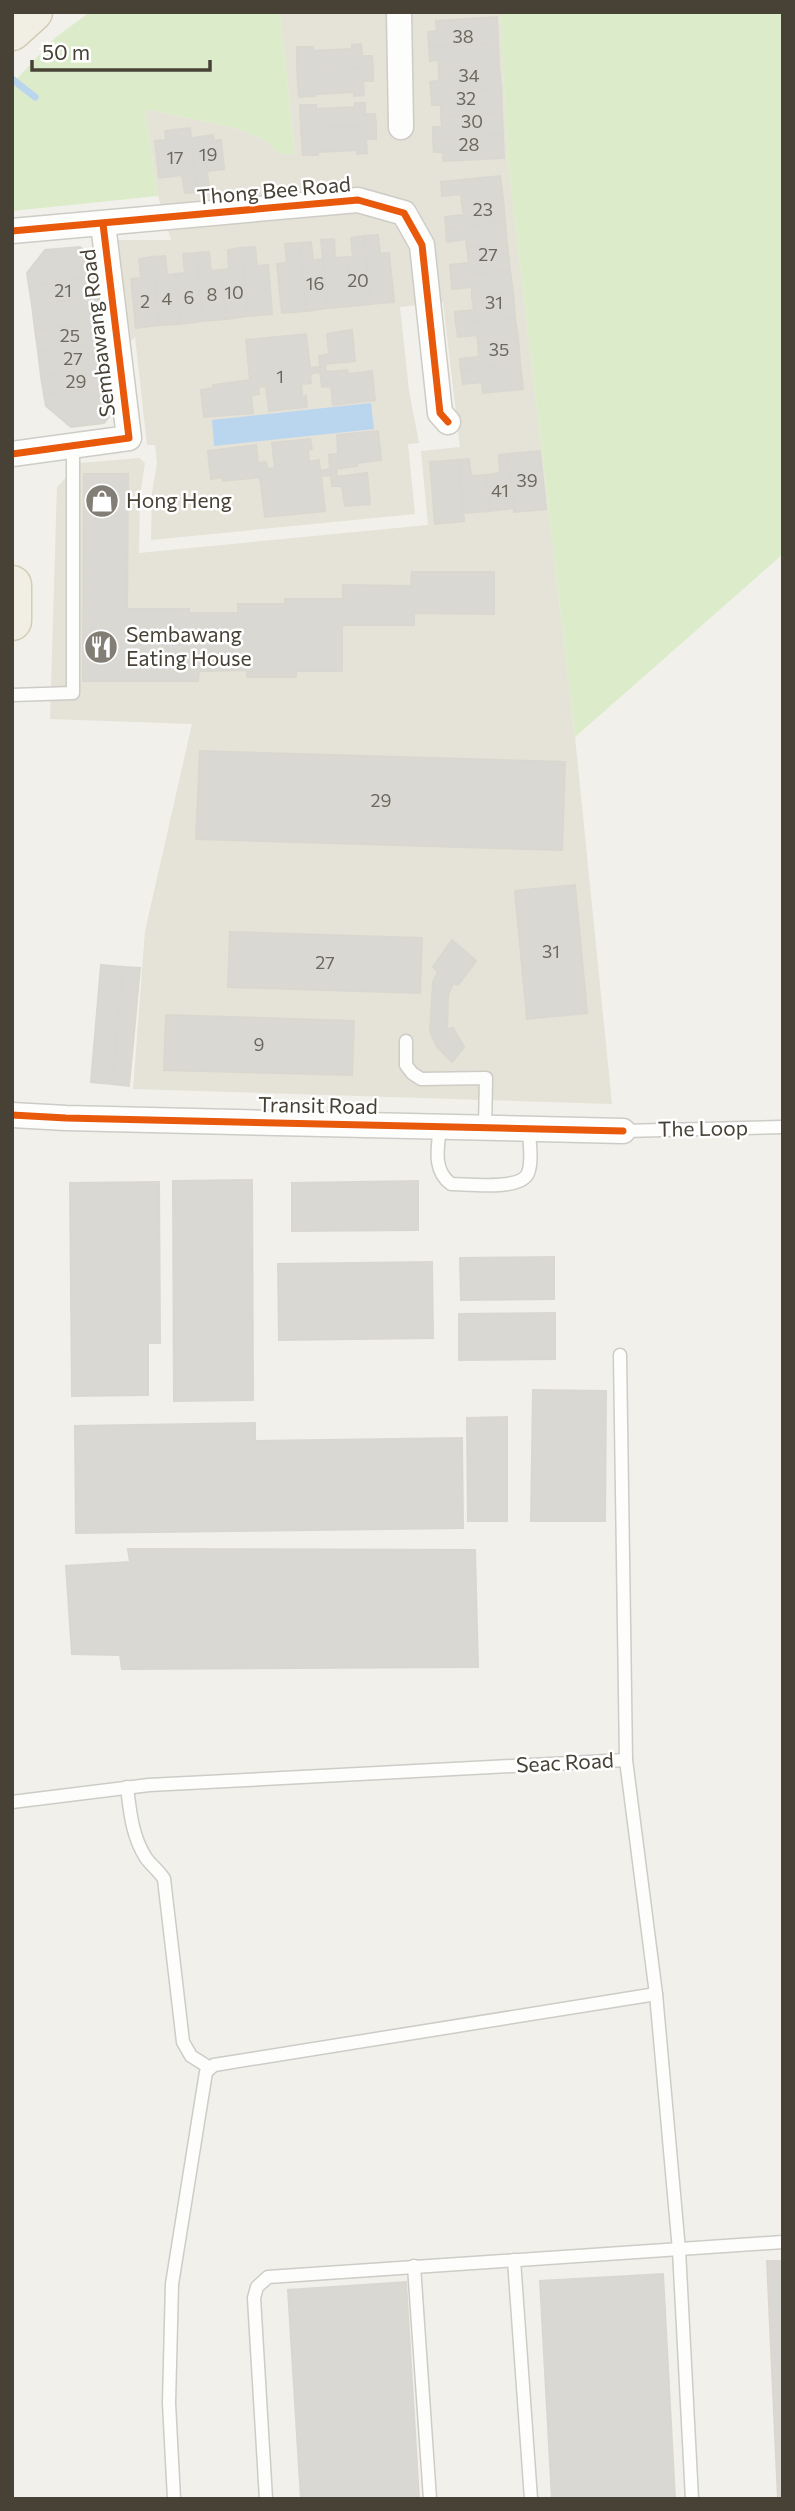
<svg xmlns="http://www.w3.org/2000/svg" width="795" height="2511" font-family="Commissioner,sans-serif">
<rect width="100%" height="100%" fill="#f1f0ea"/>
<!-- residential -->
<polygon fill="#e5e2d7" points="500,12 508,162 575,737 612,1104 133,1089 145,931 192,724 50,719 57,487 80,463 139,458 145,463 140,495 139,553 428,525 421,451 460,447 443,302 400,307 409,391 419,443 408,444 415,514 151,540 152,493 157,463 155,445 147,445 135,337 130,342 116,240 171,240 158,196 145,109 232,127 263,139 279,153 295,154 280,13"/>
<!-- green -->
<g fill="#dcecca">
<polygon points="90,12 280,12 295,155 279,153 263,139 232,127 145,109 158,196 12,211 12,84 56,37"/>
<polygon points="500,12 783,12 783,554 575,737 508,162"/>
</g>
<!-- water -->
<polygon fill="#bad6ef" points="371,403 374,429 214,446 212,420"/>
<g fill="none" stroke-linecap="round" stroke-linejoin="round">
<!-- stream -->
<polyline stroke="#bad6ef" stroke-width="7" points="12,79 35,97"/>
</g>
<!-- building -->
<g fill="#dad8d2" stroke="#d9d7d0" stroke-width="2">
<polygon points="497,17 498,43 429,47 428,32 437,31 436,21"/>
<polygon points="498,43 499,67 439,70 438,60 430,61 429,47"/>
<polygon points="361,44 362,56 372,56 373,67 297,70 297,47 313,47 313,51 352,49 352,45"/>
<polygon points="373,67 373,81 363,81 364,95 354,96 354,92 315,94 315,96 299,97 297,70"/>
<polygon points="499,67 501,88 431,92 430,82 439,81 439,70"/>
<polygon points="501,88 502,113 441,116 441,105 432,105 431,92"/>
<polygon points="355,103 365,103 365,114 375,114 376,125 301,129 300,105 316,105 316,109 355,107"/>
<polygon points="502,113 503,135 433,138 433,127 442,127 441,116"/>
<polygon points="376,125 376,139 366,139 367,153 357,154 357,150 318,152 318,155 303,155 301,129"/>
<polygon points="190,128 197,192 185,193 182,175 159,178 155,141 166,140 165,131"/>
<polygon points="213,135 214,141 221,140 224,169 207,171 209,190 197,192 191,138"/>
<polygon points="503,135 504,158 443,161 443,152 434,152 433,138"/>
<polygon points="500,176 503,199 462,204 461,194 442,196 441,182"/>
<polygon points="503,199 505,222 446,229 445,217 464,215 462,204"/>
<polygon points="505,222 507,243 467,248 466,239 447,242 446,229"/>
<polygon points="378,235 380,254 389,253 394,302 370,304 364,236"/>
<polygon points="364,236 370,304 351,306 346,257 353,257 351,238"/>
<polygon points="334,239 335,258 346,257 351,306 328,308 321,240"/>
<polygon points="311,242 313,260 323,259 328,308 306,311 300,243"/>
<polygon points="300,243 306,311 282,313 277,264 287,263 285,244"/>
<polygon points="507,243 510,270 451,277 450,265 469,263 467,248"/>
<polygon points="80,247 92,256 95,276 29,286 27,273 45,250"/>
<polygon points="255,247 257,266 268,265 272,314 248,316 241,248"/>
<polygon points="241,248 248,316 226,319 221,270 229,269 228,250"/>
<polygon points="209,252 211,271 221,270 226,319 203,321 197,253"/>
<polygon points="197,253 203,321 180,324 175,274 185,273 183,254"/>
<polygon points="165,256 167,275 175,274 180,324 159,325 153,257"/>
<polygon points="153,257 159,325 136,328 131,279 141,278 139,259"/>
<polygon points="510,270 513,293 472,297 472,287 452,289 451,277"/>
<polygon points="95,276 98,297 32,305 29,286"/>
<polygon points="513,293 515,318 456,324 455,312 474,310 472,297"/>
<polygon points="98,297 101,322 35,330 32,305"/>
<polygon points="515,318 518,338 478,343 477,335 458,337 456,324"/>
<polygon points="101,322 104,342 38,351 35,330"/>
<polygon points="352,330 355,361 325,364 326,372 347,370 348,374 372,371 375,400 333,405 331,386 322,387 320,372 310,374 311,383 301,384 302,397 306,396 307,407 269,411 266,386 258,387 259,394 251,395 253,413 204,417 201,390 213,388 213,385 250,380 246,340 306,334 310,368 320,367 319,356 329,354 327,334"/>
<polygon points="518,338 520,363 461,370 460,359 479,357 478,343"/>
<polygon points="104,342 107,367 41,376 38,351"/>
<polygon points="520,363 523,389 483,393 482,382 463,384 461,370"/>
<polygon points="107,367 110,387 44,395 41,376"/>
<polygon points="110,387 113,412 104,423 71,427 46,406 44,395"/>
<polygon points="378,431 381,460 357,463 357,466 336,469 337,477 367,473 370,504 345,506 342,486 332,486 331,475 321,476 325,511 265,517 260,477 223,481 222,477 211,479 208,451 256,445 258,463 266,462 267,469 275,468 272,443 310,439 312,449 308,450 309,462 319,460 320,471 330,469 329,455 338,454 337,435"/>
<polygon points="540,451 546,509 514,512 508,454"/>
<polygon points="508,454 514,508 490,511 486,475 500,473 499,455"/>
<polygon points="469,459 471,476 486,475 490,511 464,513 459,460"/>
<polygon points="459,460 464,521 435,524 430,462"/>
<polygon points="84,474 128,474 127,609 189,609 189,613 238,613 238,604 285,604 285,599 343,599 343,585 411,586 412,572 494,572 494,614 414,613 414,625 342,625 342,671 296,671 296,677 247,677 247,670 199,671 198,681 83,681"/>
<polygon points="200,751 565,762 562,850 196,839"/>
<polygon points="575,885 587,1013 527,1019 515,891"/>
<polygon points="230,932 422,938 420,993 228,987"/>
<polygon points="452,940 476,961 458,985 453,983 448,995 447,1029 453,1028 464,1047 452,1062 437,1047 430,1031 433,982 438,972 433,967"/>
<polygon points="101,965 123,967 112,1084 91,1082"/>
<polygon points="123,967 140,968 129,1086 112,1084"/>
<polygon points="166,1015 354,1021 352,1075 164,1070"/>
<polygon points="252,1180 253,1400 174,1401 173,1181"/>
<polygon points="418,1181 418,1230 292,1231 292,1183"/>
<polygon points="159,1182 160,1343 148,1343 148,1395 72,1396 70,1183"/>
<polygon points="554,1257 554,1299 461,1300 460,1258"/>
<polygon points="432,1262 433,1338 279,1340 278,1264"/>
<polygon points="555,1313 555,1359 459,1360 459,1314"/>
<polygon points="533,1390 606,1391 605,1521 531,1521"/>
<polygon points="507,1417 507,1521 468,1521 467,1418"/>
<polygon points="255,1423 255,1441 462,1438 463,1528 76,1533 75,1426"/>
<polygon points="128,1549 475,1550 478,1667 122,1669 120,1655 72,1654 66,1566 130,1562"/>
<polygon points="767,2261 783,2261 783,2499 778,2499"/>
<polygon points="663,2274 675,2499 552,2499 540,2281"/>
<polygon points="406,2282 419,2499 301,2499 288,2290"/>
</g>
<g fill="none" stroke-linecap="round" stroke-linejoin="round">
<!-- lane casing -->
<g stroke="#cdccc6" stroke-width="15">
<g id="lane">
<polyline points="12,695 73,693 73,446"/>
<polyline points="406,1041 406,1065 412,1073 421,1079 486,1078 485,1128"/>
<path d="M 440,1127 C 438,1147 432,1170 451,1184 C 468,1184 521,1191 528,1173 C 533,1160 529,1142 529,1129"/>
<polyline points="623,1131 783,1127"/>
<polyline points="620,1355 626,1760 656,1994 679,2250 692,2499"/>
<path d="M 127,1787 C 130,1812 132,1836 146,1858 C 151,1865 159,1871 164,1879 L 183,2042 L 191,2056 L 210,2068"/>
<polyline points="12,1802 149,1785 626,1760"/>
<polyline points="514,2260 531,2499"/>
<polyline points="414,2266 430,2499"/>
<polyline points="174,2499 169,2403 172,2284 206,2072 214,2065 656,1994"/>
<polyline points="266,2499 254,2298 257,2287 268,2277 783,2242"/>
</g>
</g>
<!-- street casing -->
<g stroke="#cdccc6" stroke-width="27">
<g id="street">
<polyline points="399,12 401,127"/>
<polyline points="12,231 358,200 404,213 422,245 440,413 448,422"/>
<polyline points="12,454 129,438 103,224"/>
<polyline points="12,1115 66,1118 623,1131"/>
</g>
</g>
<!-- primary casing -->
<g stroke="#d3cdb7" stroke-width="41">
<g id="primary">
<polyline points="12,31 33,12"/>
<polyline points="12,585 12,621"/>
</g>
</g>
<!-- lane -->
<use href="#lane" stroke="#fdfdfc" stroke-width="12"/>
<!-- street -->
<use href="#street" stroke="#fdfdfc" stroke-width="24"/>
<!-- primary -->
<use href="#primary" stroke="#f1eee4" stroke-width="38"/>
<!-- cycleway casing -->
<g stroke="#fff" stroke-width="11">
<g id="cycleway">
<polyline points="12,231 358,200 404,213 422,245 440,413 448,422"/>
<polyline points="12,454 129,438 103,224"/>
<polyline points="12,1115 66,1118 623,1131"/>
</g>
</g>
<!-- cycleway -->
<use href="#cycleway" stroke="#e8590c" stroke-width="7"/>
</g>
<!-- icons -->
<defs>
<g id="shop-disc" transform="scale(1.75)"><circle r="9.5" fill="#827e75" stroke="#fff"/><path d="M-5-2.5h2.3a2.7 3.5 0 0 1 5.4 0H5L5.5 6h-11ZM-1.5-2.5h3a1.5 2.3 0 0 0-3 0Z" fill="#fff"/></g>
<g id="restaurant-disc" transform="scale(1.75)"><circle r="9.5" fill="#827e75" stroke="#fff"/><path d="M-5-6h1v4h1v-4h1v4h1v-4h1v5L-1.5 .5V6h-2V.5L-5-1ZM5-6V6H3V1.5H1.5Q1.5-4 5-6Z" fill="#fff"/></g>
</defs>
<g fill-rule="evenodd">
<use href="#shop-disc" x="102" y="501"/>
<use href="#restaurant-disc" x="101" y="647"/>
</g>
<g text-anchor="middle" stroke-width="5" stroke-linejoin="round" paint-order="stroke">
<!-- number labels -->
<g font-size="18" fill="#6c685e">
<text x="463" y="43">38</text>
<text x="469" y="82">34</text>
<text x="466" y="105">32</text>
<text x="472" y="128">30</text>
<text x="469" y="151">28</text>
<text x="208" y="161">19</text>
<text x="175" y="164">17</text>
<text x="483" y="216">23</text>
<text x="488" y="261">27</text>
<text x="358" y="287">20</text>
<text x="315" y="290">16</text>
<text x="63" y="297">21</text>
<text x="234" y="299">10</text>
<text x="212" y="301">8</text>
<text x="189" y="304">6</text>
<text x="167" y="305">4</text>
<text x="145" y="308">2</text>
<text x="494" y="309">31</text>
<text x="70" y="342">25</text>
<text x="499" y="356">35</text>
<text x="73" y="365">27</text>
<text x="280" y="383">1</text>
<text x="76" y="388">29</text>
<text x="527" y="487">39</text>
<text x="500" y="497">41</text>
<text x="381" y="807">29</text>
<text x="551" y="958">31</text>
<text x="325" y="969">27</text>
<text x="259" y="1051">9</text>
</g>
<!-- street labels -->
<g font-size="21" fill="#474136" stroke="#fff">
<text transform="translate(274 191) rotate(-5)" y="7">Thong Bee Road</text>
<text transform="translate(98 333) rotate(-97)" y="7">Sembawang Road</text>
<text transform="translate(318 1106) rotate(1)" y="7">Transit Road</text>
<text transform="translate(703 1129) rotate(-1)" y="7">The Loop</text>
<text transform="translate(565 1763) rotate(-3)" y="7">Seac Road</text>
</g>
<!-- poi labels -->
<g font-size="21" fill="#474136" stroke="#fff" text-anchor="start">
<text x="126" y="508">Hong Heng</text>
<text x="126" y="642">Sembawang<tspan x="126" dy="24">Eating House</tspan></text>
</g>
</g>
<!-- border -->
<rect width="795" height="2511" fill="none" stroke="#474136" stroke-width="28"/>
<!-- scale -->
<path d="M32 60v10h178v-10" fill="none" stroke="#474136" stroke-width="3.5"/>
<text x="42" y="60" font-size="21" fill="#474136" stroke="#ffffff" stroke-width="5" paint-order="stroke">50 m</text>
</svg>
